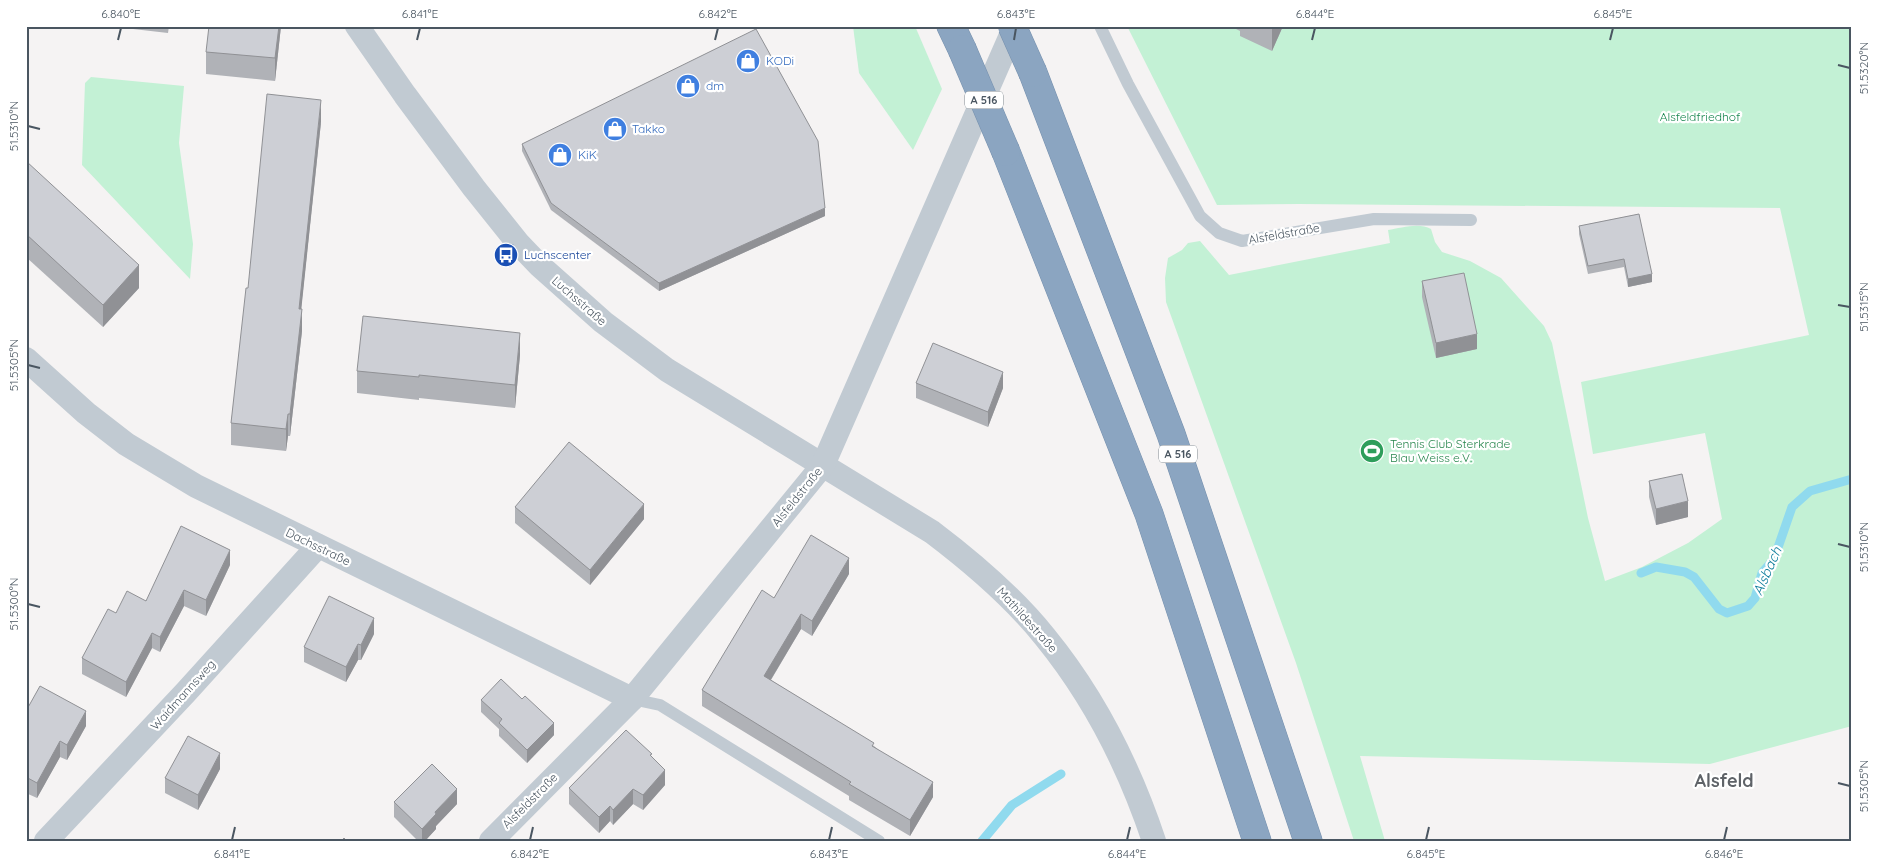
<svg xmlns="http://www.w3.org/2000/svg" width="1878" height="867" font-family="Quicksand,sans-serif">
<rect width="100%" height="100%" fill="#f5f3f3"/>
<!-- green -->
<g fill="#c3f1d5">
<polygon points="853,26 915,26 942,89 913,150 859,73"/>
<path d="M 1127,26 L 1852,26 L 1852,726 L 1710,764 L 1360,756 L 1385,841 L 1354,841 L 1296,663 L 1166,302 L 1165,278 L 1168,258 L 1182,250 L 1188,243 L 1200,241 L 1229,275 L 1390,243 L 1388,230 C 1401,228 1419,222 1431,229 L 1435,242 L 1442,252 L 1470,261 L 1501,278 L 1544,326 L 1552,343 L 1588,518 L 1605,581 L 1642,567 L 1688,543 L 1722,519 L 1705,433 L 1593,454 L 1581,382 L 1809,335 L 1780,208 L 1299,204 L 1217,205 Z"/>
<polygon points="91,77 184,86 179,143 193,244 190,279 82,165 85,83"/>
</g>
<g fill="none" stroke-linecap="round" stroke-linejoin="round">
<!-- stream -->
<g stroke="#90daee" stroke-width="9">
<polyline points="1641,573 1656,567 1685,572 1694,577 1719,609 1727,613 1748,606 1755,598 1762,573 1774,559 1792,507 1810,491 1852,479"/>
<polyline points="982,841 1012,805 1061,774"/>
</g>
<!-- motorway casing -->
<g stroke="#7690ad" stroke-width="29">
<g id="motorway">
<polyline points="951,26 962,49"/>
<polyline points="1033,73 1171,434 1308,841"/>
<polyline points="1006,152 1149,514 1257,841"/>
</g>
</g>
<!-- service -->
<g stroke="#c1cad2" stroke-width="12">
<polyline points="1100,26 1128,84 1200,216 1219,233 1242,241 1374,219 1471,220"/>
<polyline points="632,699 660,705 879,841"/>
</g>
<!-- minor -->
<g stroke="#c1cad2" stroke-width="24">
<path d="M 357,26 L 405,95 L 474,188 L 518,243 L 539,265 L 603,322 L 667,370 L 932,532 C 973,563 1013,597 1045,637 C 1094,697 1130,769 1154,841"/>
<polyline points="26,359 86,413 126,444 196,486 632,699"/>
<polyline points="46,841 186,692 318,546"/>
<polyline points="491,841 632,699 823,465 1015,26"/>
</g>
<!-- motorway -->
<use href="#motorway" stroke="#8ba5c1" stroke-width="28"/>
<!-- motorway-bridge casing -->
<g stroke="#7690ad" stroke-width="29" stroke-linecap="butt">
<g id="motorway-bridge">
<polyline points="1012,26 1033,73"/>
<polyline points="962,49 1006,152"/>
</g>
</g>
<!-- motorway-bridge -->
<use href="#motorway-bridge" stroke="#8ba5c1" stroke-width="28"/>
</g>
<!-- wall -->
<g fill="#b0b2b7">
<polygon points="107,26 169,26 168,33"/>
<polygon points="281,26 275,81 206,74 206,52"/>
<polygon points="1230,26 1283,26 1272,51 1240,36 1240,31"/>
<polygon points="321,122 301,309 302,331 290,436 288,436 286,451 231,445 231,423 248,288"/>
<polygon points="522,144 825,216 659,291 551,210 522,151"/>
<polygon points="26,161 139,288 103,327 26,257"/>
<polygon points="1639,214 1652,282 1628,287 1624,267 1588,274 1579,234 1579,226"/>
<polygon points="1422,281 1477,349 1436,358 1422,297"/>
<polygon points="520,355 515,408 419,398 419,400 357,393 357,371"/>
<polygon points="916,383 1003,388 988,427 916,398"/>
<polygon points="1649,481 1688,517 1656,525 1649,497"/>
<polygon points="515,507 644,519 590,585 515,523"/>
<polygon points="230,565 206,616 184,606 160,652 152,648 126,697 82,674 82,658 116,613"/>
<polygon points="849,574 812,636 801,629 771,680 874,746 933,797 910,836 849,800 849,796 702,706 702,690 774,598"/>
<polygon points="374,634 361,660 358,660 346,682 304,662 304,647"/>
<polygon points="522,699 554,735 527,763 499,736 499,729 481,712 481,700"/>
<polygon points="26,711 86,726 67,760 60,757 37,798 26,793"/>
<polygon points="652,757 665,785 643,810 633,804 613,825 610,821 599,833 569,804 569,788"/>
<polygon points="220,769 198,810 165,793 165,778"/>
<polygon points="394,802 457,804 436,826 436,829 425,841 418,841 394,817"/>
</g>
<!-- shaded-wall -->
<g fill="#909195">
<polygon points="279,26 281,26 275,81 275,58"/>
<polygon points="1273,26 1283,26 1272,51 1272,28"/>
<polygon points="321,100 321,122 299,331 299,309"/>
<polygon points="825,208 825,216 659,291 659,283"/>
<polygon points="139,265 139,288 103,327 103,305"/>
<polygon points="1652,274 1652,282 1628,287 1628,279"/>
<polygon points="302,309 302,331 290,436 290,414"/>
<polygon points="520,333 520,355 515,408 515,385"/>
<polygon points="1477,334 1477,349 1436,358 1436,343"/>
<polygon points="1003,372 1003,388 988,427 988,412"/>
<polygon points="288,414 288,436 286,451 286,429"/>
<polygon points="1688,501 1688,517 1656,525 1656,509"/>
<polygon points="644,504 644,519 590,585 590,570"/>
<polygon points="230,550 230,565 206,616 206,600"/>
<polygon points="849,558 849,574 812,636 812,621"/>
<polygon points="184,590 184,606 160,652 160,637"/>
<polygon points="801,614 801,629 764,691 764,676"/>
<polygon points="374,618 374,634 361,660 361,645"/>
<polygon points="152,633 152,648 126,697 126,682"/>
<polygon points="358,644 358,660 346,682 346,667"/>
<polygon points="86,711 86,726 67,760 67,745"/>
<polygon points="554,723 554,735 527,763 527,750"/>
<polygon points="60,741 60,757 37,798 37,783"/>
<polygon points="220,753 220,769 198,810 198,795"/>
<polygon points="665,770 665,785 643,810 643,795"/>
<polygon points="933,782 933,797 910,836 910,820"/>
<polygon points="457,789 457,804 436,826 436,829 425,841 422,841 422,829 435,812"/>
<polygon points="633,789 633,804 613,825 613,810"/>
<polygon points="610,806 610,821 599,833 599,817"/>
</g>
<!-- building -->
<g fill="#cdcfd5" stroke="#909195">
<polygon points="209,26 279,26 275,58 206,52"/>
<polygon points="756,29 818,141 825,208 659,283 551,203 522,144"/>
<polygon points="267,94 321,100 299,309 302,309 290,414 288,414 286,429 231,423 246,288 248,288"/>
<polygon points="26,161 139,265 103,305 26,234"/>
<polygon points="1639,214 1652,274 1628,279 1624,259 1588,266 1579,226"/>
<polygon points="1464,273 1477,334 1436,343 1422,281"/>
<polygon points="363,316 520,333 515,385 419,375 419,377 357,371"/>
<polygon points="933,343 1003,372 988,412 916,383"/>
<polygon points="569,442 644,504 590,570 515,507"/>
<polygon points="1682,474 1688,501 1656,509 1649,481"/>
<polygon points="181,526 230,550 206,600 184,590 160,637 152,633 126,682 82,658 108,609 116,613 127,591 146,601"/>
<polygon points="811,535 849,558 812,621 801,614 764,676 874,743 872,746 933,782 910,820 849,784 851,782 702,690 762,590 774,598"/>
<polygon points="329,596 374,618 361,645 358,644 346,667 304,647"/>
<polygon points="501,679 522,699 525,696 554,723 527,750 499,723 502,719 481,700"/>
<polygon points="40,686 86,711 67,745 60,741 37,783 26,777 26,711"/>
<polygon points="626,730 652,754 650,755 665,770 643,795 633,789 613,810 610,806 599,817 569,788"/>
<polygon points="188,736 220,753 198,795 165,778"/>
<polygon points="432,764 457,789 435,812 436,814 422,829 394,802"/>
<polygon points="344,838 347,841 341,841"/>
</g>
<!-- ticks -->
<path fill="none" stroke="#4a5661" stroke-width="2" d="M 118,40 L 121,28M 417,40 L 420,28M 715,40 L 718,28M 1014,40 L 1016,28M 1312,40 L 1315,28M 1610,40 L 1613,28M 1838,65 L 1850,68M 28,126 L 40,129M 1838,305 L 1850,307M 28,365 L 40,368M 1838,544 L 1850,547M 28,604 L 40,607M 1838,783 L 1850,786M 232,840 L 235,827M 530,840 L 533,827M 829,840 L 832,827M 1127,840 L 1130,827M 1426,840 L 1429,827M 1724,840 L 1727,827"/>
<!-- icons -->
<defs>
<g id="shop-disc" transform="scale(1.25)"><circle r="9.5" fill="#3f7fe0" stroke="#fff"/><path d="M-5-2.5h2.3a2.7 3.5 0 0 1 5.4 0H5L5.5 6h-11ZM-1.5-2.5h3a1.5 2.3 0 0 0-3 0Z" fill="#fff"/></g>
<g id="bus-disc" transform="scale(1.25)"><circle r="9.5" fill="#1a4fb4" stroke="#fff"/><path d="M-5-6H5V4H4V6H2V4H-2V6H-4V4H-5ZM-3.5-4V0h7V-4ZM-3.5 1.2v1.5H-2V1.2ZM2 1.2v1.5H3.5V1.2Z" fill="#fff"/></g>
<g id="stadium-disc" transform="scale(1.25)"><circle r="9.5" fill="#2e9e5b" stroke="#fff"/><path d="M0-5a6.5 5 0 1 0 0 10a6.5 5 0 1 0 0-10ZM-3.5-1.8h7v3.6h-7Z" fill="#fff"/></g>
</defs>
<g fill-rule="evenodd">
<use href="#shop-disc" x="748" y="61"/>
<use href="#shop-disc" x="688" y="86"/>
<use href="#shop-disc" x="615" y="129"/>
<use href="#shop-disc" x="560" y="155"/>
<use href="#bus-disc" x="506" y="255"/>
<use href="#stadium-disc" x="1372" y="451"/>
</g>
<g text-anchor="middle" stroke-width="4.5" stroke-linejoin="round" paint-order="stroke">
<!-- shield labels -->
<g fill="#fff" stroke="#808990" stroke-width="1">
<rect x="965" y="91.5" width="38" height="17" rx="4"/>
<rect x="1159" y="445.5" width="38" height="17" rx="4"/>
</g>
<g font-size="11" font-weight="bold" fill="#4a5661">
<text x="984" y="104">A 516</text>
<text x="1178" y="458">A 516</text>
</g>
<!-- shop labels -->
<g font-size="12" fill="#366cbe" stroke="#fff" text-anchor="start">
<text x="766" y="65">KODi</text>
<text x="706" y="90">dm</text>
<text x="632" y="133">Takko</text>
<text x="578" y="159">KiK</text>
</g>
<!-- park labels -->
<g font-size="12" fill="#17864f" stroke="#fff">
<text x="1700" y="121">Alsfeldfriedhof</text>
</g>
<!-- street labels -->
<g font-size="12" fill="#4a5661" stroke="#fff">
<text transform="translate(1284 234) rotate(-10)" y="4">Alsfeldstraße</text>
<text transform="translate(579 301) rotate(41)" y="4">Luchsstraße</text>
<text transform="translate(797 497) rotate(-51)" y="4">Alsfeldstraße</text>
<text transform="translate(318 547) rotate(26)" y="4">Dachsstraße</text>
<text transform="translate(1027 620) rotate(48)" y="4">Mathildestraße</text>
<text transform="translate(183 695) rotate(-48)" y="4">Waidmannsweg</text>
<text transform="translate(530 801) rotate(-45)" y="4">Alsfeldstraße</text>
</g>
<!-- transit labels -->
<g font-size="12" fill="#164399" stroke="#fff" text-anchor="start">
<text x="524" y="259">Luchscenter</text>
</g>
<!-- leisure labels -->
<g font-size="12" fill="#27864d" stroke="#fff" text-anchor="start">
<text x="1390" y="448">Tennis Club Sterkrade<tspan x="1390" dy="14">Blau Weiss e.V.</tspan></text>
</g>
<!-- water labels -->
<g font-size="14" font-style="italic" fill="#0c7c9b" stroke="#fff">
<text transform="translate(1767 571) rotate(-66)" y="5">Alsbach</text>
</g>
<!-- district labels -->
<g font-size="18" font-weight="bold" fill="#5f6368" stroke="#fff">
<text x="1724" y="787">Alsfeld</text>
</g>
</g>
<!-- border -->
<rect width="1878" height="867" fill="none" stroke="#ffffff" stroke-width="55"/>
<rect x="28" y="28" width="1822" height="812" fill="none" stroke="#4a5661" stroke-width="2"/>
<g font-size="12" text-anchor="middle" fill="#4a5661">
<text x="121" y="18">6.840°E</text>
<text x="420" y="18">6.841°E</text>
<text x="718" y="18">6.842°E</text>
<text x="1016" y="18">6.843°E</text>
<text x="1315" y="18">6.844°E</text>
<text x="1613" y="18">6.845°E</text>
<text transform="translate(1864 68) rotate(-90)" y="4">51.5320°N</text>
<text transform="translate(14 126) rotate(-90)" y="4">51.5310°N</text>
<text transform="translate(1864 307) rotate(-90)" y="4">51.5315°N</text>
<text transform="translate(14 365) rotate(-90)" y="4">51.5305°N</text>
<text transform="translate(1864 547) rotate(-90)" y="4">51.5310°N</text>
<text transform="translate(14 604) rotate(-90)" y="4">51.5300°N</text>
<text transform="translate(1864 786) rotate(-90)" y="4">51.5305°N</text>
<text x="232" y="858">6.841°E</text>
<text x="530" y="858">6.842°E</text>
<text x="829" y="858">6.843°E</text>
<text x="1127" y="858">6.844°E</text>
<text x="1426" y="858">6.845°E</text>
<text x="1724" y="858">6.846°E</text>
</g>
</svg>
